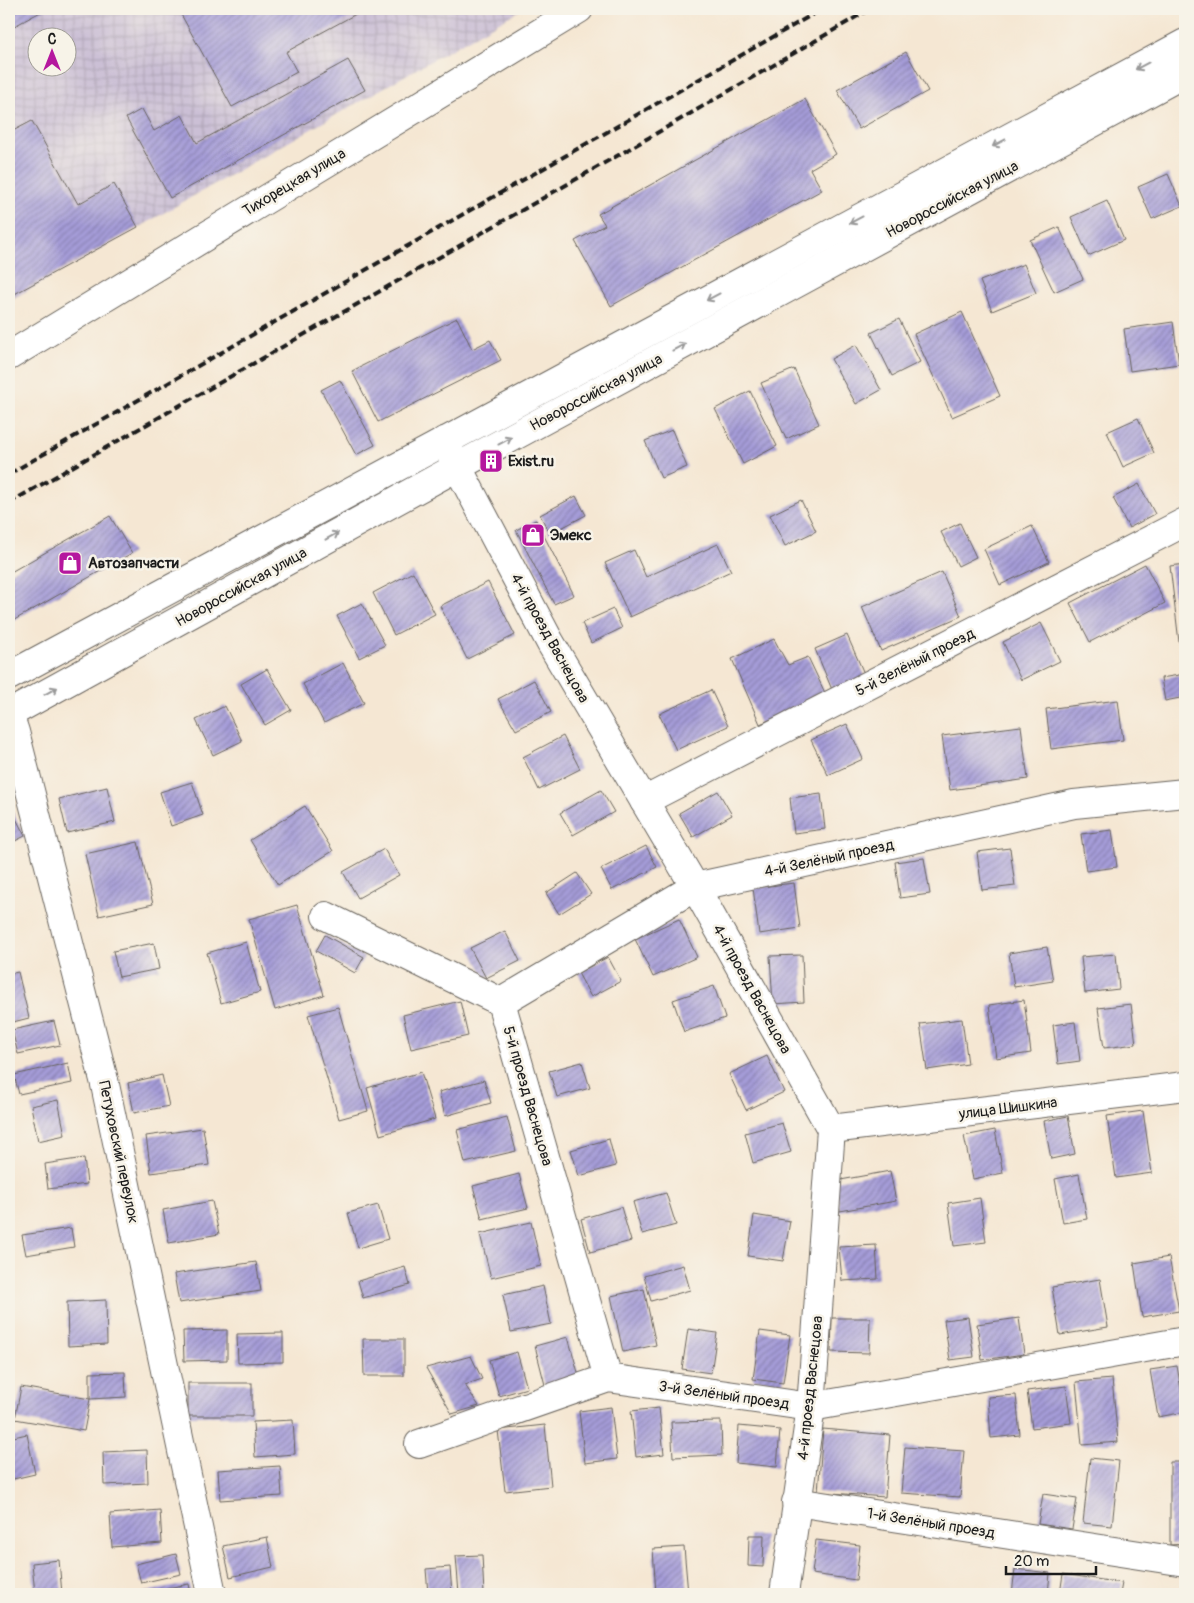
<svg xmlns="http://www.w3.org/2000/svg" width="1194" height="1603" font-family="Pangolin,sans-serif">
<defs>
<pattern id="industrial-grid" width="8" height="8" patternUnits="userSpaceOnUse" patternTransform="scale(1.25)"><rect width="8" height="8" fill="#cbbfd5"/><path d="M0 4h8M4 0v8" fill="none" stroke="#aea4b6"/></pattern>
<pattern id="building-hatch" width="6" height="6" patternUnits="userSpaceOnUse" patternTransform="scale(1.25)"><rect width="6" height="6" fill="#a59cd8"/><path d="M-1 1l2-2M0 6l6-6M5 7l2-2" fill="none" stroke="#867eae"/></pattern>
</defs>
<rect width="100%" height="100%" fill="#f7f3e8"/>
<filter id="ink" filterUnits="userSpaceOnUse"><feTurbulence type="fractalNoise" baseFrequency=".02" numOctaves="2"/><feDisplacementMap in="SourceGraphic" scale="10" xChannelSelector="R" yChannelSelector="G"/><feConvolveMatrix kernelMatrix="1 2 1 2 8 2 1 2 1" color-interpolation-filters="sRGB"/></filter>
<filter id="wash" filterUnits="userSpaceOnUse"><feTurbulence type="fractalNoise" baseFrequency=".0096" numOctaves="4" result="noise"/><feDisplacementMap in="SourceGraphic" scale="20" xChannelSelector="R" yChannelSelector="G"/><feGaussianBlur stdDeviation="1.12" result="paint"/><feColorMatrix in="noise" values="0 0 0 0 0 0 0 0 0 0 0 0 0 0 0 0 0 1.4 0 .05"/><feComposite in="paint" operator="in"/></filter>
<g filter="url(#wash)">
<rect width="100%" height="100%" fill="#f5e7d3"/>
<!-- industrial -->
<path fill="url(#industrial-grid)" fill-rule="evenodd" d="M 9,9 L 522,9 L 9,301 ZM 38,38 L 68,38 L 68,68 L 38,68 Z"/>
<g id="blocks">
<!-- building -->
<g fill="url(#building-hatch)">
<polygon points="9,9 46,9 9,29"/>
<polygon points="178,9 365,9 286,52 297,72 232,107"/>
<polygon points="906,52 928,91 859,129 837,90"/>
<polygon points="348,60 365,90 170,198 126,118 142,109 154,131 182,115 197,143"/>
<polygon points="805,99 836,154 810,169 822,190 611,306 575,241 605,225 598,214"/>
<polygon points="32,121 78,204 114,184 138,227 9,297 9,241 15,238 9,228 9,133"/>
<polygon points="1168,174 1182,206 1152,219 1138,187"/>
<polygon points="1107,201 1124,240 1088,256 1071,217"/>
<polygon points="1059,227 1083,279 1054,292 1030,240"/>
<polygon points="1024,264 1036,293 992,311 980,281"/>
<polygon points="962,312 1000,396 952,417 914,334"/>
<polygon points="457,318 472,349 490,340 501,360 378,422 352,371"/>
<polygon points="899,319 920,362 892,376 871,333"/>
<polygon points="1173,322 1179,364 1130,371 1124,329"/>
<polygon points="856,345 881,390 856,404 831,359"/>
<polygon points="794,369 819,424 786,439 761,383"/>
<polygon points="340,380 375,445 356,455 321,390"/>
<polygon points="750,391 777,446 743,464 715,409"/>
<polygon points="1138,418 1154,453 1123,467 1107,432"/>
<polygon points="672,430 687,467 661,478 645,441"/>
<polygon points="1139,484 1155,514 1129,528 1113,498"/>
<polygon points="576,496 586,515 550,534 540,515"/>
<polygon points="801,500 816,531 785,546 770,515"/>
<polygon points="110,516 132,553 9,623 9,573"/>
<polygon points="536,520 574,595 554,604 516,530"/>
<polygon points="960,523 976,557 958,566 941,532"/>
<polygon points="1032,526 1049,562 1000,585 984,549"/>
<polygon points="718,544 731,571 630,617 605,563 634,550 646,577"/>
<polygon points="1145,564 1165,603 1090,642 1070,603"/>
<polygon points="1185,564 1185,641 1179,642 1170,566"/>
<polygon points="413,572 435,614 394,635 373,593"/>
<polygon points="942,572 961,616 881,651 862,607"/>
<polygon points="488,582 515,635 467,659 440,606"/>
<polygon points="362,603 385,645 359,658 337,616"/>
<polygon points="613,609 622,628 591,643 582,623"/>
<polygon points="1041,623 1060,661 1021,680 1003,642"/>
<polygon points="847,635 866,678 833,692 815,649"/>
<polygon points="774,639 788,665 808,657 826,695 760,724 732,659"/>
<polygon points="343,663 364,703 324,723 303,684"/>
<polygon points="267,669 291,710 265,725 241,684"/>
<polygon points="1185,674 1185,697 1165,701 1161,678"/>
<polygon points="534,680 551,712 516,730 498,699"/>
<polygon points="711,690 728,726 676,750 659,714"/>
<polygon points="1118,700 1123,740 1051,749 1046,709"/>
<polygon points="225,706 242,741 213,755 196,720"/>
<polygon points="847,724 863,759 828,775 811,740"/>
<polygon points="1021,726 1028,779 950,790 942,736"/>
<polygon points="563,736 580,769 539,790 523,757"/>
<polygon points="192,782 203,815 171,826 160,792"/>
<polygon points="107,787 115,822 67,833 59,799"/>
<polygon points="601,790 614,812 573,835 560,813"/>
<polygon points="718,791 732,815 693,837 679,813"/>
<polygon points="821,794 825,829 794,833 790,798"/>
<polygon points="9,805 25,836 9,844"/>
<polygon points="305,806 333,851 278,885 250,840"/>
<polygon points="1112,830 1117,867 1086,871 1081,834"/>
<polygon points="138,842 153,904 99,916 85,854"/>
<polygon points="646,846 657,867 612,890 601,869"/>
<polygon points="1010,848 1015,886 982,890 977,852"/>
<polygon points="384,849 399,875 358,898 343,872"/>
<polygon points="924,858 930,894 900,898 895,862"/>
<polygon points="577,873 591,894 559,914 546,893"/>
<polygon points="794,883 800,928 759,934 753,888"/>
<polygon points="297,905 324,995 275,1010 249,919"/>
<polygon points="679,919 697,957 653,977 635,939"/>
<polygon points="505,931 520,961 486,978 470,948"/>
<polygon points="325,935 364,957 355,973 316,951"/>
<polygon points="246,942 260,992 221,1003 207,953"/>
<polygon points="154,943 159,969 119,977 113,951"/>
<polygon points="1047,947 1053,981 1014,987 1009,953"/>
<polygon points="1116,954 1119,989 1085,993 1081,957"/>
<polygon points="802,955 804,1002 773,1004 770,956"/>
<polygon points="608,957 621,981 591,997 578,973"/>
<polygon points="18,972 29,1018 9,1023 9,974"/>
<polygon points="714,986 725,1018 684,1032 673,1000"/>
<polygon points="1024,1000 1031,1053 996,1058 989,1005"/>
<polygon points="460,1001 468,1036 411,1049 403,1015"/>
<polygon points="1131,1004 1136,1044 1104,1048 1098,1008"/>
<polygon points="338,1007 368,1111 339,1119 308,1015"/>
<polygon points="962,1019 968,1064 927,1070 920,1024"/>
<polygon points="54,1021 60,1045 18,1054 12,1030"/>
<polygon points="1075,1022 1080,1061 1058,1064 1053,1025"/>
<polygon points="767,1056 784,1092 746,1110 729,1074"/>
<polygon points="582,1062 590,1088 557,1097 549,1071"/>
<polygon points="68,1063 72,1083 19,1094 14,1075"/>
<polygon points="421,1072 435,1119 380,1135 367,1088"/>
<polygon points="162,1075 169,1106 134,1113 128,1083"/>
<polygon points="484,1080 491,1103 445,1116 439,1092"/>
<polygon points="58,1100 65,1135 38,1141 31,1106"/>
<polygon points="1143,1111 1152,1173 1116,1178 1107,1116"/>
<polygon points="1068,1116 1075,1154 1051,1159 1044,1121"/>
<polygon points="507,1117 516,1151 465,1163 457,1130"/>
<polygon points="782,1123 791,1152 753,1163 745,1133"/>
<polygon points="203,1128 209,1165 151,1173 146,1136"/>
<polygon points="995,1130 1003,1173 973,1179 964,1136"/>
<polygon points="609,1139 616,1166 579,1176 571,1150"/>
<polygon points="84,1158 87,1184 48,1189 45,1164"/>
<polygon points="890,1171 896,1201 840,1211 835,1181"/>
<polygon points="519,1174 528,1208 482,1219 473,1186"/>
<polygon points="1079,1174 1087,1219 1063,1223 1055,1179"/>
<polygon points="666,1193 676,1225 642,1234 633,1202"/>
<polygon points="980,1198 986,1242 954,1246 948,1203"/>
<polygon points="212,1201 219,1234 169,1243 163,1210"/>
<polygon points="378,1205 388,1239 358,1248 348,1213"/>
<polygon points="621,1207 631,1241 590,1252 581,1219"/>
<polygon points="754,1215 790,1221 783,1261 748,1256"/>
<polygon points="531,1222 541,1266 491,1278 480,1234"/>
<polygon points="71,1228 74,1247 26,1255 22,1235"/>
<polygon points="876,1245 878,1279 842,1281 839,1247"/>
<polygon points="1169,1257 1179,1311 1142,1317 1134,1263"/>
<polygon points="256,1262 261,1291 179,1303 174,1274"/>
<polygon points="683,1265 690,1290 651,1301 644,1276"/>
<polygon points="405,1267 410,1285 363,1298 358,1281"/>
<polygon points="1100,1279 1108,1327 1060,1335 1052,1287"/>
<polygon points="543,1286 551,1324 511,1332 503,1295"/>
<polygon points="644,1289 656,1345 623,1352 611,1296"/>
<polygon points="106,1300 107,1344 68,1346 67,1302"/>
<polygon points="968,1317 974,1357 950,1360 944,1320"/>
<polygon points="832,1318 870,1318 869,1353 831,1352"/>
<polygon points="1019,1318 1024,1354 982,1360 977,1324"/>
<polygon points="688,1329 717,1333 711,1373 682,1369"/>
<polygon points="227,1330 227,1360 184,1361 183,1331"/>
<polygon points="760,1331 790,1335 783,1383 753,1379"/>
<polygon points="283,1333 283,1362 238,1363 237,1334"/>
<polygon points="568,1337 579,1376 545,1385 535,1346"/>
<polygon points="363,1339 404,1339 404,1376 364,1376"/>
<polygon points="517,1352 527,1388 499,1396 489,1360"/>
<polygon points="471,1356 482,1379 465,1385 479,1406 452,1414 426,1368"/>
<polygon points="1177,1366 1185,1412 1158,1417 1150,1370"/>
<polygon points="125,1372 126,1397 90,1399 84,1431 15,1419 21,1387 90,1399 90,1373"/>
<polygon points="1112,1379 1118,1442 1082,1445 1076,1382"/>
<rect x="188" y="1383" width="64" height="33"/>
<polygon points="1066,1386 1071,1423 1032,1428 1027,1391"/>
<polygon points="1016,1395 1020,1435 991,1438 988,1397"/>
<polygon points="611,1407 617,1459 585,1463 579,1411"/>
<polygon points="659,1408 664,1454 636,1457 631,1411"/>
<polygon points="293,1420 295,1454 255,1457 253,1422"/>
<polygon points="721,1421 722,1455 673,1457 671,1422"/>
<polygon points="545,1425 551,1486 505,1491 498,1430"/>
<polygon points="739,1426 780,1430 777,1467 736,1463"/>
<polygon points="823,1429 890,1435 885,1497 818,1492"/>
<polygon points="27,1434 35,1474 9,1480 9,1438"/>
<polygon points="905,1447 964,1451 960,1497 901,1493"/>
<polygon points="147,1450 148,1483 104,1485 103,1452"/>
<polygon points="1090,1458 1119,1461 1112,1526 1083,1523"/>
<polygon points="1170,1462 1185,1462 1185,1544 1170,1545"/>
<polygon points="280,1466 282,1496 220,1500 218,1470"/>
<polygon points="1043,1494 1077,1499 1072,1529 1038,1524"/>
<polygon points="160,1510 162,1543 112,1547 110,1514"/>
<polygon points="749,1535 764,1535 763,1567 748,1566"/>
<polygon points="267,1537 273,1567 230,1577 223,1546"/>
<polygon points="816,1540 860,1545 856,1580 812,1574"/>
<polygon points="684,1547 688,1594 656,1594 653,1549"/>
<polygon points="176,1554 181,1574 141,1583 136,1564"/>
<polygon points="482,1555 484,1594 459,1594 456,1556"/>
<polygon points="59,1560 62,1594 35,1594 32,1563"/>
<polygon points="450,1567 452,1594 428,1594 426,1569"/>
<polygon points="1015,1569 1050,1573 1048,1594 1012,1594"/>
<polygon points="1063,1574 1122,1583 1120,1594 1060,1594"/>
<polygon points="189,1584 191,1594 145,1594 144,1592"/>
</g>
</g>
</g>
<g filter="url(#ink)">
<use href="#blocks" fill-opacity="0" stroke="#68635c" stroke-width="1"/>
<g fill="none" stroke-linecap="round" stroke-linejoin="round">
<!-- street casing -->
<g stroke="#68635c" stroke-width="30">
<g id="street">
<polyline points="9,356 579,9"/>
<polyline points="444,441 550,642 695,887 831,1129 811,1407 784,1594"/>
<polyline points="9,714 15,732 104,1080 212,1594"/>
<polyline points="644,801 1185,522"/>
<polyline points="326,916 501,1002 608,1378"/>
<polyline points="501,1002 695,887 1074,804 1185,793"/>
<polyline points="831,1129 1185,1086"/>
<polyline points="419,1444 608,1378 811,1407 1185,1341"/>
<polyline points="796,1502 1185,1562"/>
</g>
</g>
<!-- secondary casing -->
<g stroke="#68635c" stroke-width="30">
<g id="secondary">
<polyline points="9,676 1185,43"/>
<polyline points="9,714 459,466 1185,73"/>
</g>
</g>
<!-- street -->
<use href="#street" stroke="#fff" stroke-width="28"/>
<!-- secondary -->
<use href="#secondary" stroke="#fff" stroke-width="28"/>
<!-- rail -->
<g stroke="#1c1c1c" stroke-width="4" stroke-dasharray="8 4" stroke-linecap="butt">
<polyline points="9,474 822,9"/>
<polyline points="9,503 650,137 870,9"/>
</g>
</g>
<!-- one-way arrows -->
<defs><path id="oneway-shaft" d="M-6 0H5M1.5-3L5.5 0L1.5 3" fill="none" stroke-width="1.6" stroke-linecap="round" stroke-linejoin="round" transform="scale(1.25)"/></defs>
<g stroke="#999">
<use href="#oneway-shaft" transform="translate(1142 66) rotate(152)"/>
<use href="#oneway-shaft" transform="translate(999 143) rotate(152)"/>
<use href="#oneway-shaft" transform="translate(856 220) rotate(152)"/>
<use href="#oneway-shaft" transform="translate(713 297) rotate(152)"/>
<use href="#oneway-shaft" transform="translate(679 347) rotate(-28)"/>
<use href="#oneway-shaft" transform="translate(505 441) rotate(-28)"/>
<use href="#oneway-shaft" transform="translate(332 536) rotate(-29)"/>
<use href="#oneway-shaft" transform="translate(51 691) rotate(-29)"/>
</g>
</g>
<!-- icons -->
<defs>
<g id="building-square" transform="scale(1.25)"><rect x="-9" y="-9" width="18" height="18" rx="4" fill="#b5179e" stroke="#f7f3e8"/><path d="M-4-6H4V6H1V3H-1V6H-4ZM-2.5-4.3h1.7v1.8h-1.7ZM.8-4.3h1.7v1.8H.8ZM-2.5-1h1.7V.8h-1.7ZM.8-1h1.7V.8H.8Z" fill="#fff"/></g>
<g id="shop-square" transform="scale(1.25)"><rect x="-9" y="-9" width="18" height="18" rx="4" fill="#b5179e" stroke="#f7f3e8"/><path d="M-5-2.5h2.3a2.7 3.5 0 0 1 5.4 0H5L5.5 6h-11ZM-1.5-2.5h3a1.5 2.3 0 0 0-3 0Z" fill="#fff"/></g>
</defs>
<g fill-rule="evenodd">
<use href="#building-square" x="491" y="461"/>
<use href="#shop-square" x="533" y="535"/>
<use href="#shop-square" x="70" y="563"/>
</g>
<g text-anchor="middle" stroke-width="5" stroke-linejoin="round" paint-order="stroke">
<!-- street labels -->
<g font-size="15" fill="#1c1c1c" stroke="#f7f3e8">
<text transform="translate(294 182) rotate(-31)" y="5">Тихорецкая улица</text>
<text transform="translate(952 199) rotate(-28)" y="5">Новороссийская улица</text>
<text transform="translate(596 392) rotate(-28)" y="5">Новороссийская улица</text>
<text transform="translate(241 587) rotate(-29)" y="5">Новороссийская улица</text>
<text transform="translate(550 638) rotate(61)" y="5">4-й проезд Васнецова</text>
<text transform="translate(915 662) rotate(-27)" y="5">5-й Зелёный проезд</text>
<text transform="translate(829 858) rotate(-12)" y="5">4-й Зелёный проезд</text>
<text transform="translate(752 989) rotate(61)" y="5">4-й проезд Васнецова</text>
<text transform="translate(528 1096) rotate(74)" y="5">5-й проезд Васнецова</text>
<text transform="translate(1008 1108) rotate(-7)" y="5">улица Шишкина</text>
<text transform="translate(119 1152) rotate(78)" y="5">Петуховский переулок</text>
<text transform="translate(810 1388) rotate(-84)" y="5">4-й проезд Васнецова</text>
<text transform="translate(724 1395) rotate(8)" y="5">3-й Зелёный проезд</text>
<text transform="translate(931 1523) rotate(9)" y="5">1-й Зелёный проезд</text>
</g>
<!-- poi labels -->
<g font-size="15" font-weight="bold" fill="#1c1c1c" stroke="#f7f3e8" text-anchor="start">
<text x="508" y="466">Exist.ru</text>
<text x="550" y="540">Эмекс</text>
<text x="88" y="568">Автозапчасти</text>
</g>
</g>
<!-- margin -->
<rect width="1194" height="1603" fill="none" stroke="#f7f3e8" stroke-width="30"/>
<!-- north arrow -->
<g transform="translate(52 52)"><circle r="24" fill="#f7f3e8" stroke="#9f9d96"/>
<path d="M0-4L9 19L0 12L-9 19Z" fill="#b5179e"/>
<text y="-8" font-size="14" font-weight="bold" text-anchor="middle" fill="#1c1c1c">С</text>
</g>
<!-- scale -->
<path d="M1006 1566v8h90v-8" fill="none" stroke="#1c1c1c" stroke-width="2.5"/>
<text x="1014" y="1566" font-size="15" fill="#1c1c1c" stroke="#f7f3e8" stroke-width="4" paint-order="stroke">20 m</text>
</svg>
